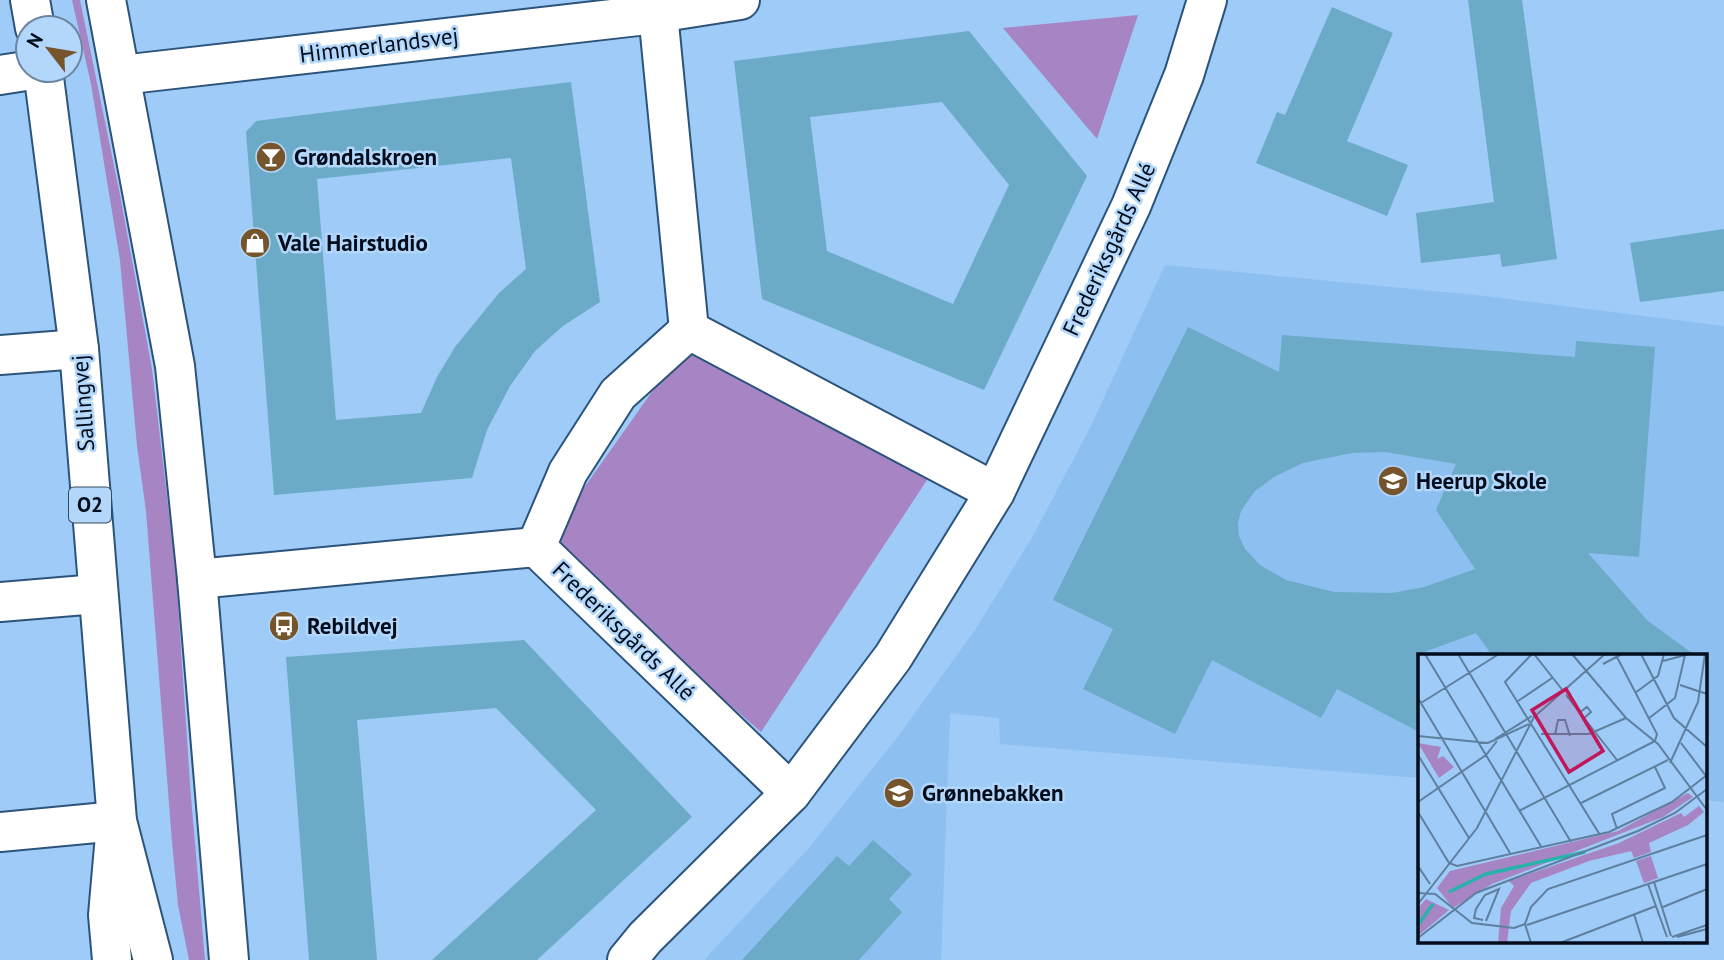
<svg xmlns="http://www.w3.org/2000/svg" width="1724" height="960" font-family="'PT Sans',sans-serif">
<rect width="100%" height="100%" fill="#9ecbf7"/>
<!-- built -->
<polygon fill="#8dbff0" points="1165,265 1485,296 1724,326 1724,802 1705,800 1705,656 1420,656 1419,778 1000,744 999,718 950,713 941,960 704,960 808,849 897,738 975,630 1033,536 1091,426"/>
<!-- green -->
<g fill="#a784c4">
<polygon points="72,0 80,0 120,195 152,369 176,573 190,785 205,960 189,960 178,905 172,842 146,511 137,446 120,260 91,84"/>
<polygon points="1138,15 1097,139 1003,28"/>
<polygon points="690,338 929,477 761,732 545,543"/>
</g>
<!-- building -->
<g fill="#6babc8" fill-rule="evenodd">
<polygon points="1468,0 1522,0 1557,259 1502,267 1500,254 1421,263 1416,213 1494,202"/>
<polygon points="1332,7 1393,33 1347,141 1408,165 1387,216 1256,163 1277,112 1285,115"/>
<path d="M 969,31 L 1087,176 L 984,390 L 762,299 L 734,61 ZM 942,102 L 1009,185 L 953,304 L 827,251 L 810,117 Z"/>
<path d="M 571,82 L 600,302 L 563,326 L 535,351 L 510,386 L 487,430 L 472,478 L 274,495 L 246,132 L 256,121 ZM 511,158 L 526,269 L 499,293 L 455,347 L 437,377 L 421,413 L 336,420 L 317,179 Z"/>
<polygon points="1724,229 1724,291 1640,302 1630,243"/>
<path d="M 1188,327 L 1279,372 L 1282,335 L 1575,357 L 1576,341 L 1655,347 L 1639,557 L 1588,553 L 1648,621 L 1695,655 L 1492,655 L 1476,633 L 1419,654 L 1419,732 L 1337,689 L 1321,718 L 1212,660 L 1175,734 L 1083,689 L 1113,629 L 1053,600 ZM 1385,452 L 1456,464 L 1436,510 L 1475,569 L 1424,587 L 1392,593 L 1334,592 L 1286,580 L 1260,565 L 1245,549 L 1239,536 L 1238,523 L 1241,511 L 1255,491 L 1274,477 L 1303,463 L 1352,453 Z"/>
<polygon points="524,640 692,817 537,960 432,960 596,810 496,708 357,720 377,960 309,960 286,657"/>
<polygon points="873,840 912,874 889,899 902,912 859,960 742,960 837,856 849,866"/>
</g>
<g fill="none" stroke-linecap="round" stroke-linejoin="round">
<!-- street casing -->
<g stroke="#2c547a" stroke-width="42">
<g id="street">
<polyline points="658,13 689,330"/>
<polyline points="0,75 32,70"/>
<polyline points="121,75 638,16 740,0"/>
<polyline points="0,355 79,349"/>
<polyline points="197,579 536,547"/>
<polyline points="0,602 97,594"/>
<polyline points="791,793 536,547 568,472 618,394 689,330 995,492"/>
<polyline points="0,832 117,821"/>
<polyline points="627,960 645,938 791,793 893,657 995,492 1131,206 1184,75 1207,0"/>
</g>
</g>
<!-- secondary casing -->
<g stroke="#2c547a" stroke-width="42">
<polyline id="secondary" points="112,960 108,915 116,824"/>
</g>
<!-- primary casing -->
<g stroke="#2c547a" stroke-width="42">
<g id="primary">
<polyline points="30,0 35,28"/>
<polyline points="106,0 175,366 197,579 229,960"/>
<polyline points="43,70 79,349 117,821 153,960"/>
</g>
</g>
<!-- street -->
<use href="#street" stroke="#fff" stroke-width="38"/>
<!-- secondary -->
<use href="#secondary" stroke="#fff" stroke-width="38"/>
<!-- primary -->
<use href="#primary" stroke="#fff" stroke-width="38"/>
</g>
<!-- icons -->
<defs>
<g id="bar-disc" transform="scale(1.575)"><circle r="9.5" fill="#76542c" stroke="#b3d7fa"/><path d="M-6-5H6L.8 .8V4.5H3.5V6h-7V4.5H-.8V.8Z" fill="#fff"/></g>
<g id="shop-disc" transform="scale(1.575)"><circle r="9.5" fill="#76542c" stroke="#b3d7fa"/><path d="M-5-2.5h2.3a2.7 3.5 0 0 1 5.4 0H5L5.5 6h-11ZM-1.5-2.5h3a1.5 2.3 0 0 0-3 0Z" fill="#fff"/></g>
<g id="school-disc" transform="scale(1.575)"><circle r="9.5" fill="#76542c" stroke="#b3d7fa"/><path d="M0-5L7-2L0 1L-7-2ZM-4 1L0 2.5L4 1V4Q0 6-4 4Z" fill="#fff"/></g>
<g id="bus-disc" transform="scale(1.575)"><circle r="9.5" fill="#76542c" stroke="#b3d7fa"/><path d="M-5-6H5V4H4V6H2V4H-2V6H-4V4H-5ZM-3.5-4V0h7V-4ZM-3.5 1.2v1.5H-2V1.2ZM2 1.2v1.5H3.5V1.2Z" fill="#fff"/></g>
</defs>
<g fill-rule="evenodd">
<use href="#bar-disc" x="271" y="157"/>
<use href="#shop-disc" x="255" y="243"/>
<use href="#school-disc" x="1393" y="481"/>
<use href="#bus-disc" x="284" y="626"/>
<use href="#school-disc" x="899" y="793"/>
</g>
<g text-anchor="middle" stroke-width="5" stroke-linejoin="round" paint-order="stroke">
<!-- shield labels -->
<rect fill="#b3d7fa" stroke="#364a5f" stroke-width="2" x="69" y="487.5" width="42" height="35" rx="5"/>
<g font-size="21" font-weight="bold" fill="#010d1c">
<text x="90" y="512">O2</text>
</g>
<!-- street labels -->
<g font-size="23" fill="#010d1c" stroke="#b3d7fa">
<text transform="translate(379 45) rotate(-7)" y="8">Himmerlandsvej</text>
<text transform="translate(1109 249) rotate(-65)" y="8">Frederiksgårds Allé</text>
<text transform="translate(83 403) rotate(-94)" y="8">Sallingvej</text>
<text transform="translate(624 631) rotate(44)" y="8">Frederiksgårds Allé</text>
</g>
<!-- poi labels -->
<g font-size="23" font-weight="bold" fill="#010d1c" stroke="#b3d7fa" text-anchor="start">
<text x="294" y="165">Grøndalskroen</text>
<text x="278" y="251">Vale Hairstudio</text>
<text x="1416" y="489">Heerup Skole</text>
<text x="307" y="634">Rebildvej</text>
<text x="922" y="801">Grønnebakken</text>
</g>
</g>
<!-- overview -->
<g transform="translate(1418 654)">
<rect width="289" height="289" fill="#9ecbf7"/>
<path d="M 0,89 L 23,93 L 19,105 L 25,102 L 36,113 L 21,124 ZM 270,139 L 275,143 L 245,163 L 74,230 L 35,254 L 19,234 L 32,217 L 200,177 ZM 281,152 L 286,158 L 270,171 L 231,189 L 233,198 L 216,204 L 213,197 L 171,207 L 113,229 L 93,257 L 89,289 L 80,289 L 83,254 L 96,232 L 91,227 L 201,189 L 263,159 L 266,163 ZM 233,202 L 240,224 L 226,229 L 218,207 ZM 8,245 L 31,256 L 0,282 L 0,254 Z" fill="#a784c4"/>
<path fill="none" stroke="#28b3aa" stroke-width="3.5" d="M 31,238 L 68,220 L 167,198M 0,271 L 15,250"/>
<path fill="none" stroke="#5f7f9f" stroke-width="2" d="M 7,0 L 124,194M 40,0 L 153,188M 114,0 L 87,28 L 182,181M 116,0 L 146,38M 154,0 L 208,64 L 240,90 L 289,156M 223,0 L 256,64 L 289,93M 199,3 L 239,80 L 237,87M 245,7 L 271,0M 185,10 L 204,0M 262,31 L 289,40M 217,39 L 240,22 L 246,0M 148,41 L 199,106M 0,44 L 92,199M 100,47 L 134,24M 3,49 L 81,0M 161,59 L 169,53 L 173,58 L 166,64M 230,65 L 257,44 L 267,1M 123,80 L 171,80 L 208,64M 137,81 L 140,66 L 147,66 L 152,82M 0,82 L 70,89 L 111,70M 77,85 L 114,62M 263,89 L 288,122M 0,101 L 51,184M 252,109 L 280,48 L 287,0M 0,148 L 68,101 L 79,87M 163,149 L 250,106M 101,157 L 237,87M 0,158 L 31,209 L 39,212 L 191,178 L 254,148 L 289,121M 199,175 L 194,160 L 247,134 L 237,113M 0,212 L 12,230M 236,228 L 253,282M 230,230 L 249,283M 0,239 L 17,240 L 54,269 L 96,274 L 107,270 L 113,289M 0,250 L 59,174 L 116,63 L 187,0M 245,253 L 289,235M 216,260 L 225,289M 65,266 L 56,264 L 58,255 L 67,241 L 81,235 L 68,267M 107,270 L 113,253 L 130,235 L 289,181M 109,271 L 289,210M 254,283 L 289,271M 259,283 L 289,275M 0,284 L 58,239 L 220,177 L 257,159 L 289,135M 142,289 L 238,252"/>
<path fill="#c2185b" fill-opacity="0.15" stroke="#c2185b" stroke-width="3.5" d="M 148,35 L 185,97 L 151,118 L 114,56 Z"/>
<rect width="289" height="289" fill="none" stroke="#010d1c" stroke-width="3.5"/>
</g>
<!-- north arrow -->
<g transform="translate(49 49) rotate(301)"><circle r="33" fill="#b3d7fa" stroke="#6c86a1" stroke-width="2"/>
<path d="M0-5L12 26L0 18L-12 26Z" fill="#76542c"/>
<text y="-10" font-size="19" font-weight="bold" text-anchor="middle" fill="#010d1c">N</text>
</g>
</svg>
